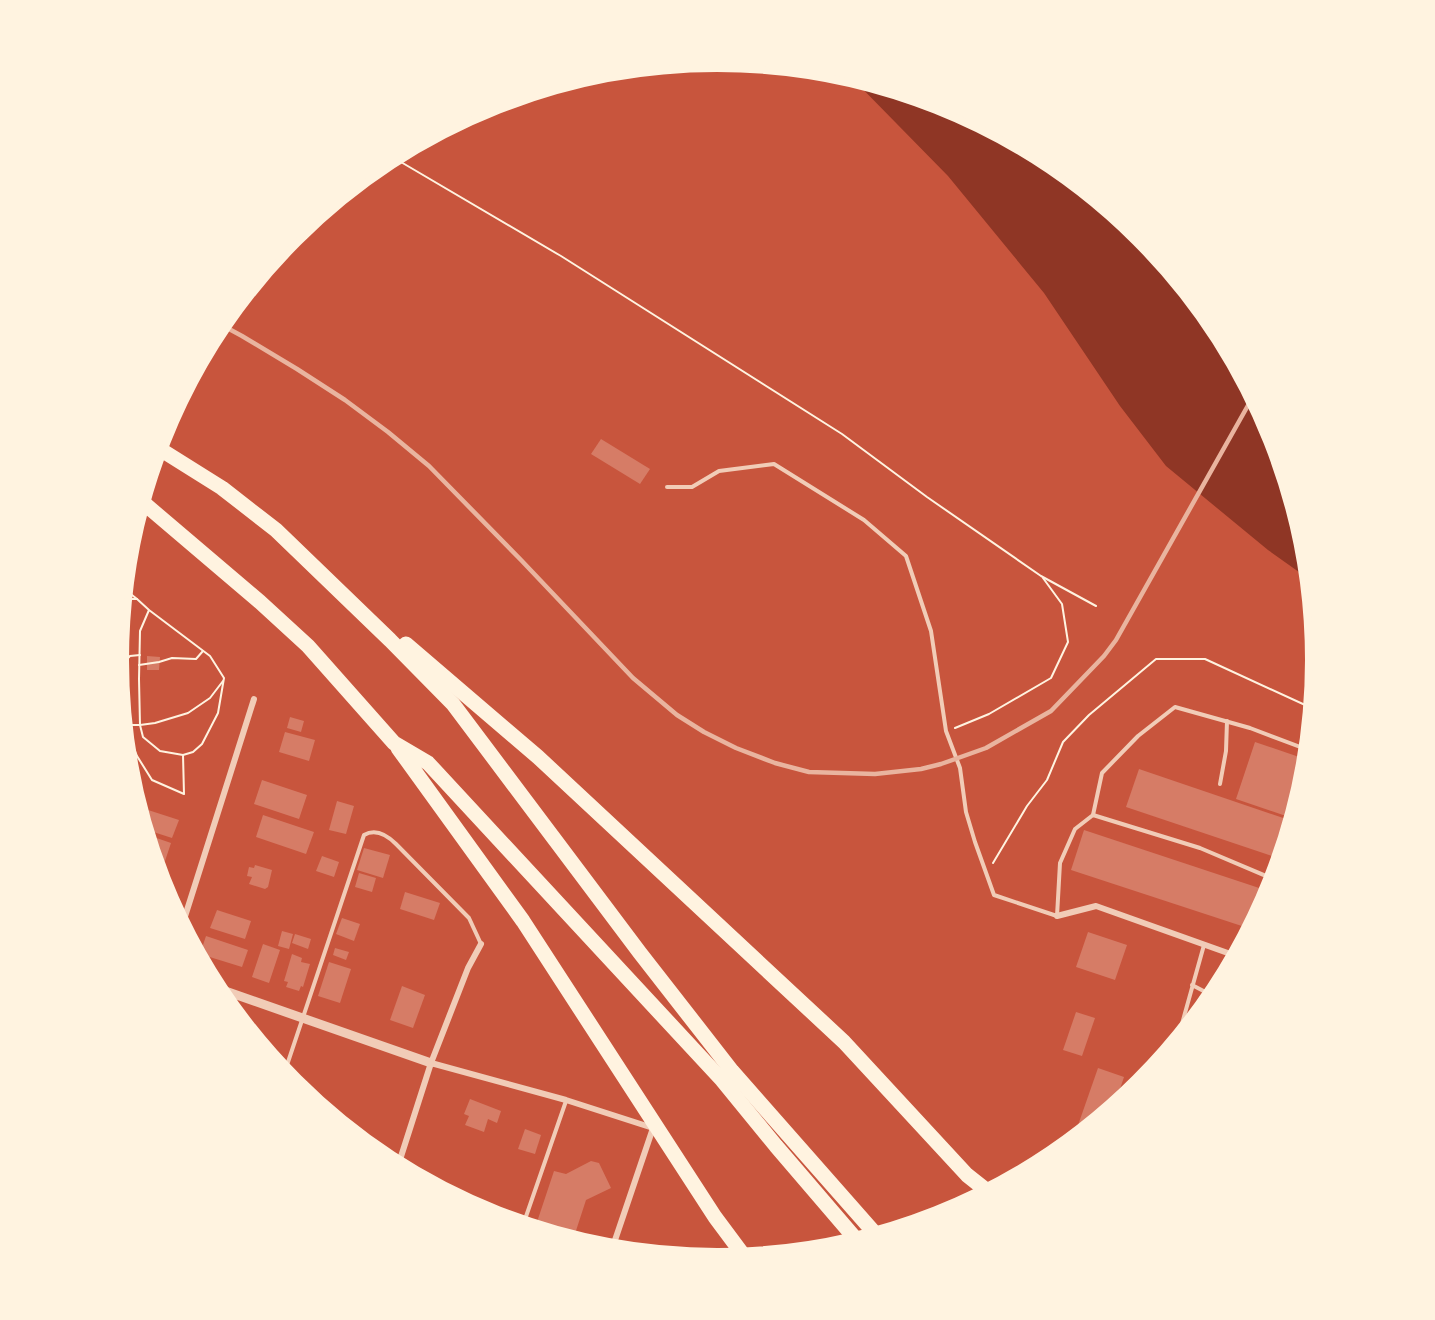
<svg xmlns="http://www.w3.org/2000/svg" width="1435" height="1320" font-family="Ubuntu,sans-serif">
<rect width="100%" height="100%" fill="#c8553d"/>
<!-- water -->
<polygon fill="#8f3625" points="846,72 949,103 1053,159 1144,234 1219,325 1275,430 1309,543 1313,582 1268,550 1166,466 1120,406 1044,293 948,176"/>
<!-- building -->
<g fill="#d67c66">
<polygon points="601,439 650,469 640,484 591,454"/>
<polygon points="147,656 160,657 159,670 147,670"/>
<polygon points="290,717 304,721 301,732 287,728"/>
<polygon points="285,732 315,740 309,761 279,752"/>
<polygon points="1255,742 1305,759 1286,816 1236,799"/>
<polygon points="1139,769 1295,822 1284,860 1126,807"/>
<polygon points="262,780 307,795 299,819 254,804"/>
<polygon points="337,801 354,806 346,834 329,830"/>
<polygon points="145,809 179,820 172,838 141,828 140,824"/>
<polygon points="263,815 314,832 306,854 256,837"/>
<polygon points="1084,830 1274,893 1254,930 1071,870"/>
<polygon points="145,834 171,843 165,861 150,856 144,836"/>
<polygon points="364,848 390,855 383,878 357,870"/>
<polygon points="322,856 339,862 334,877 316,871"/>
<polygon points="255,865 272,870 268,887 265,889 249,884 252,877 247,876 249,867 254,868"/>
<polygon points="153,866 163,869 158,884"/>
<polygon points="359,873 376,878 372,892 355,887"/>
<polygon points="405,892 440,903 434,920 400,909"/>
<polygon points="217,910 251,921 245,939 210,928"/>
<polygon points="342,918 360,924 354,941 336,934"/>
<polygon points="282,931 293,934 289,949 278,946"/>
<polygon points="1088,932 1127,945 1115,980 1076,967"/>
<polygon points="295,934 311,939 308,949 292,943"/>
<polygon points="206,936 248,950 242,967 200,954"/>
<polygon points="263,944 280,950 269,983 252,977"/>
<polygon points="335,948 349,952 346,960 333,955"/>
<polygon points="292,954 302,958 301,962 310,964 303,987 301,986 299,991 286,987 288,982 284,981"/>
<polygon points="329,962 351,969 340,1003 318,996"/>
<polygon points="402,986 425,995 413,1028 390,1020"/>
<polygon points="1076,1012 1095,1018 1082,1056 1063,1050"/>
<polygon points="1098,1068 1124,1077 1112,1113 1086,1134 1076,1131"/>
<polygon points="470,1099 501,1111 497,1123 488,1119 484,1132 465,1125 469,1116 464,1114"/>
<polygon points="525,1129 541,1135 535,1154 518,1149"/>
<polygon points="591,1161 599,1163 611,1188 586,1200 572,1243 534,1231 554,1171 566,1174"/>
</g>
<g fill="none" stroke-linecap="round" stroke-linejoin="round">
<!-- path -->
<g stroke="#fff3e0" stroke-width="2">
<polyline points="389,155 561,256 842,434 927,497 1041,576 1096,606"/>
<polyline points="122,587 137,599"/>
<polyline points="120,599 137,599 149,610 210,656 224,678 218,713 202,744 193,752 183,755 160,751 143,737 140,725 139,679 140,631 149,610"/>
<polyline points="139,665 159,662 172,658 196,659 203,651"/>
<polyline points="116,671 130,656 140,655"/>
<polyline points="121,725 140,725 155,723 188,713 210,698 223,681"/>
<polyline points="128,725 129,736 137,756 152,780 184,794 183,755"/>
<polyline points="955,728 989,714 1051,678 1068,642 1062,604 1043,578"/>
<polyline points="993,863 1027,806 1047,780 1063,742 1089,715 1156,659 1205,659 1316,710"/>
</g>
<!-- service -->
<g stroke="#f1ccb7" stroke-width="4">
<polyline points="667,487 692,487 719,471 774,464 864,520 906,556 931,631 946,731 960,768 966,812 975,842 994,895 1057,916 1060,863 1075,829 1093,815 1200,848 1278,881"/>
<polyline points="1220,784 1226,751 1227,721"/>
<polyline points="1093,815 1102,773 1138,736 1175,707 1250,728 1311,751"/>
<polyline points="1192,985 1217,998"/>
<polyline points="1177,1046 1180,1031 1204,945"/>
<path d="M 283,1077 L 364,835 C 376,828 387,835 396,844 L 469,918 L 481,944"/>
<polyline points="522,1228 566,1101"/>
</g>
<!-- minor -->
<g stroke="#f1ccb7" stroke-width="6">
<polyline points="1057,916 1096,906 1239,957"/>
<polyline points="181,929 254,699"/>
<polyline points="431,1063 566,1100 653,1128 611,1252"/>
<polyline points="397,1169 431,1063 468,968 481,944"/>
</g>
<!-- tertiary -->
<polyline stroke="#f1ccb7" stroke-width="9" points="211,986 431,1063"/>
<!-- motorway -->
<g stroke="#fff3e0" stroke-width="15">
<polyline points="155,446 222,488 276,530 390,640 453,704 640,953 732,1071 879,1238"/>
<polyline points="139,500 146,505 260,602 308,646 394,743 428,763 722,1080 776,1146 860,1244"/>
<polyline points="406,644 538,757 844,1042 967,1175 991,1194"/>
<polyline points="398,748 523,921 715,1217 747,1260"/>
</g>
<!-- rail -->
<polyline stroke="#e9b49f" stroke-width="4.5" points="218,323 242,336 297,369 345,400 388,432 429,466 521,560 633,678 677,715 704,732 736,748 775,763 809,772 875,774 921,769 941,764 986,748 1051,711 1104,656 1116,640 1255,393"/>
</g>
<!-- crop -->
<path d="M0 0H1435V1320H0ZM125 660a592 592 0 1 1 1184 0a592 592 0 1 1-1184 0Z" fill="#fff3e0" fill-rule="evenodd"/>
<path fill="none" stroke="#fff3e0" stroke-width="8" d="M125 660a592 592 0 1 1 1184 0a592 592 0 1 1-1184 0Z"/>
</svg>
